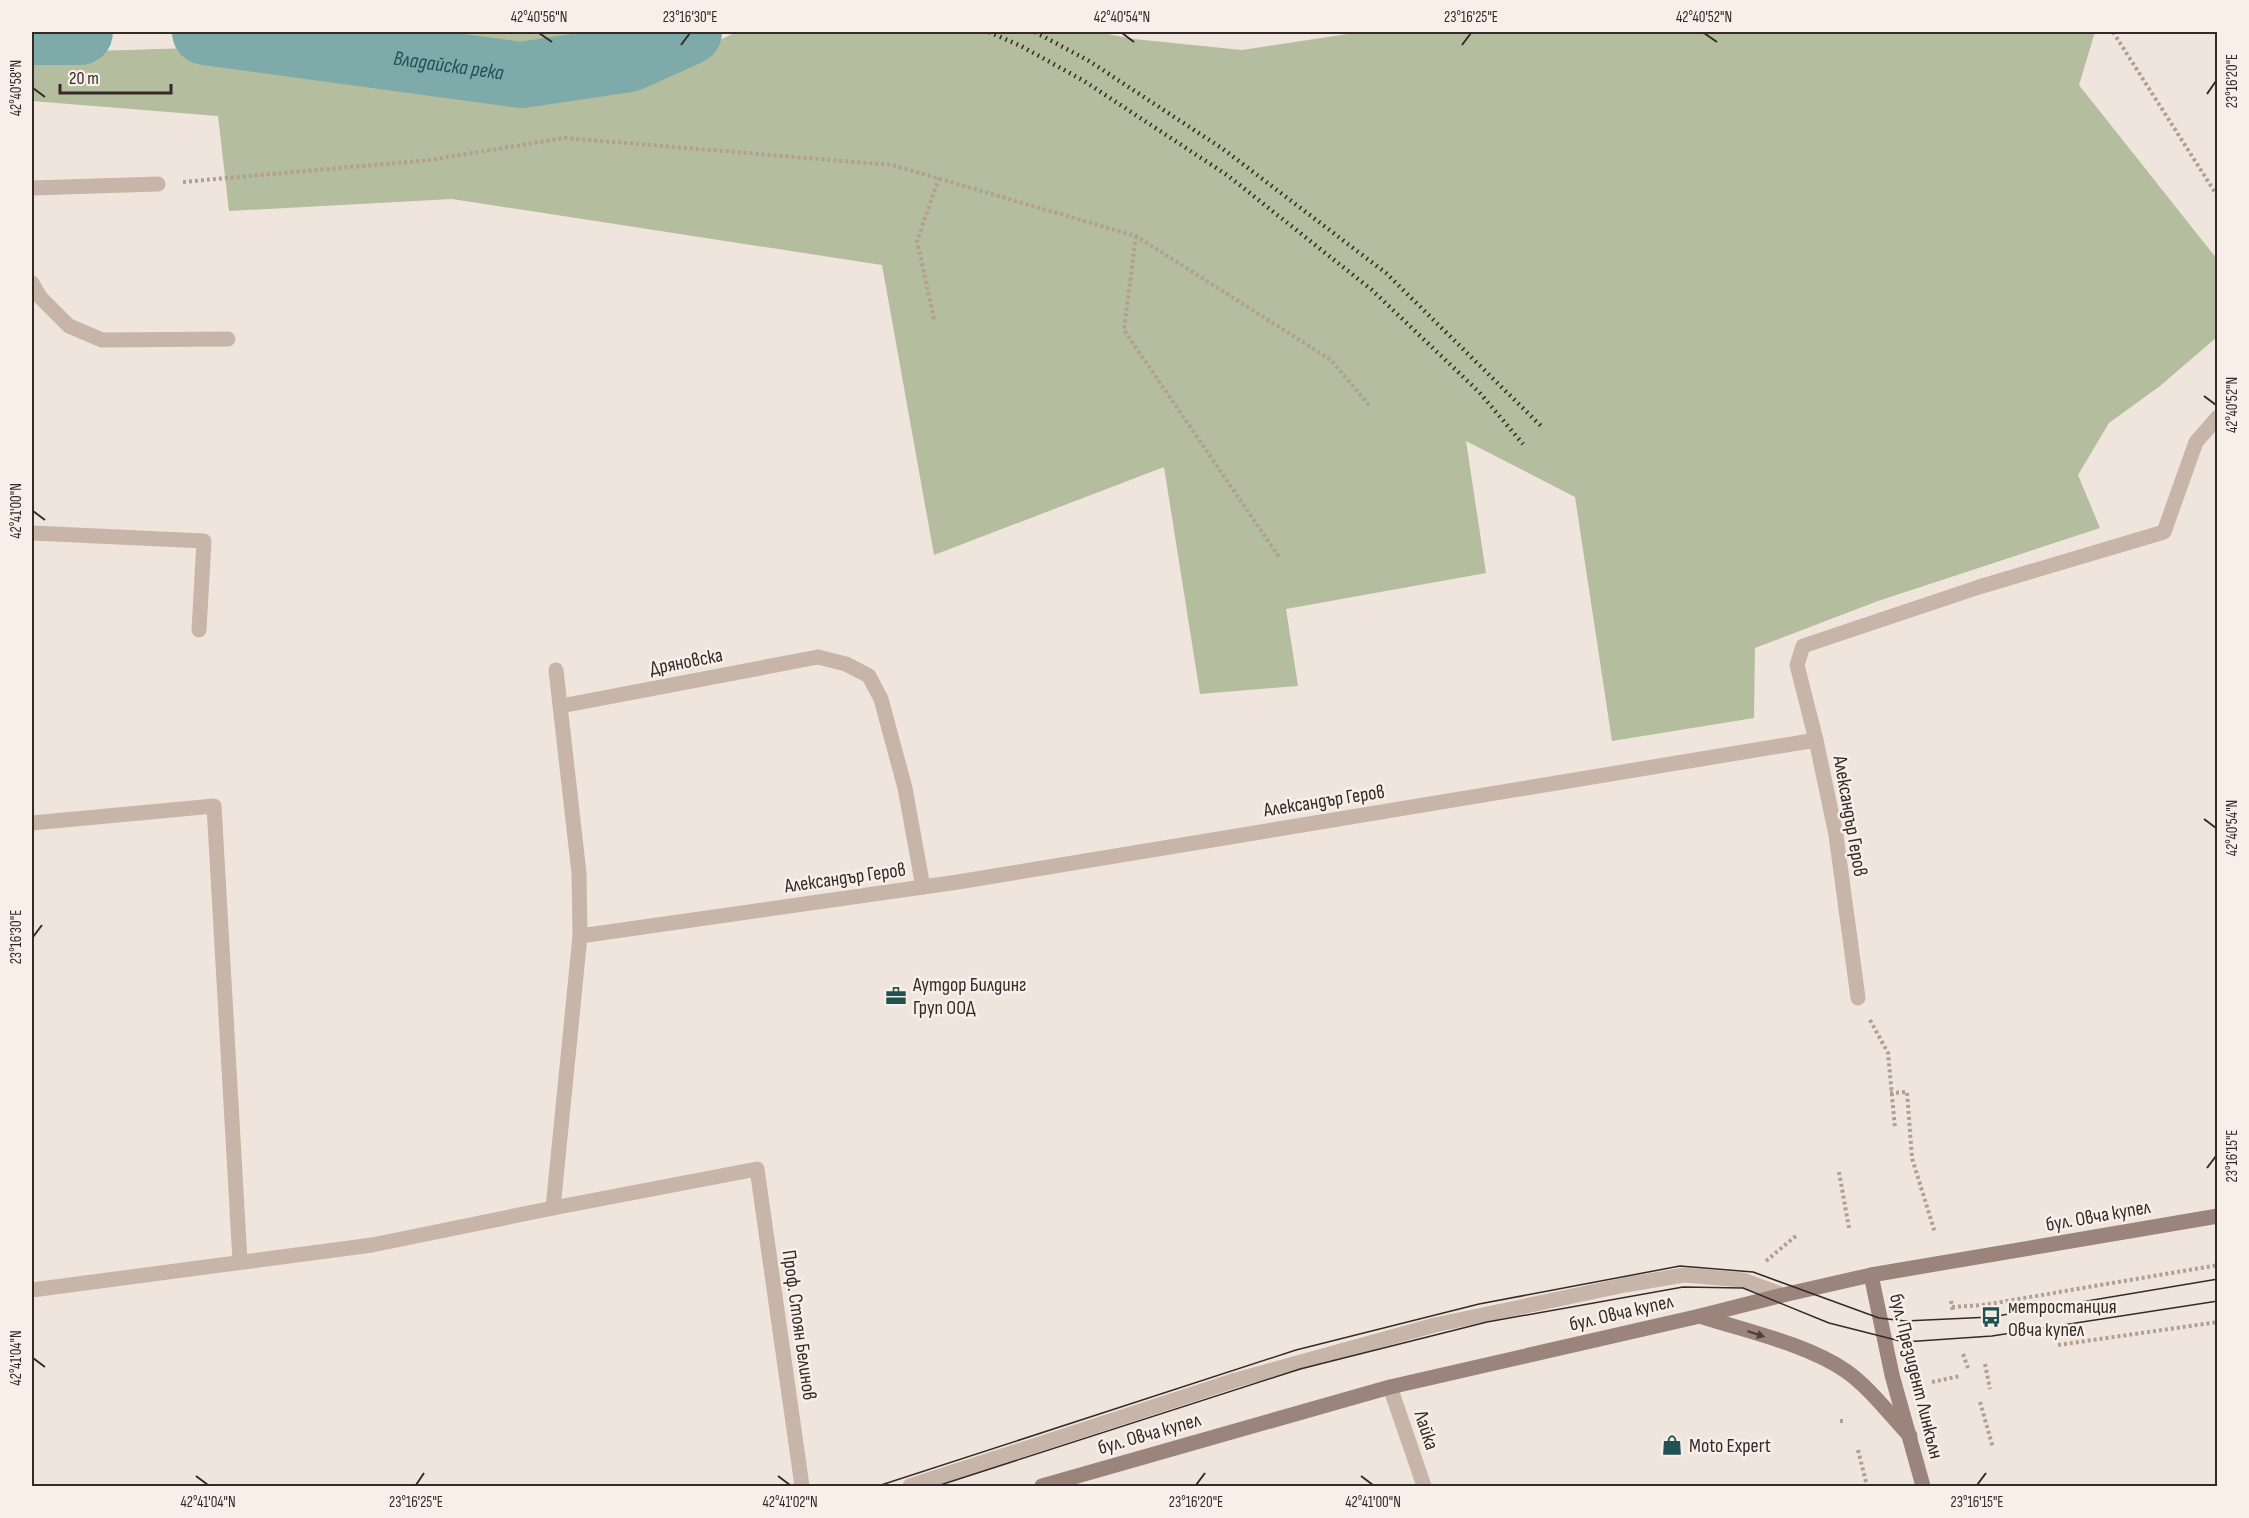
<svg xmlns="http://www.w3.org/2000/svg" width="2249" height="1518" font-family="'Sofia Sans Condensed',sans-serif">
<rect width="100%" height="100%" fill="#f0e5dc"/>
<!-- green -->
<g fill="#b4bd9d">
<polygon points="354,32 629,32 608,40 526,52"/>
<polygon points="736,32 1097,32 1134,39 1242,50 1361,32 2095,32 2079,85 2217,259 2217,337 2160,386 2109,423 2078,475 2100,528 1878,601 1755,648 1754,718 1612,741 1575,497 1466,441 1486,573 1286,609 1298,686 1200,694 1164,467 934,555 882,265 452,199 229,211 218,116 32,101 32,53 222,47 412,83 562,89 654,73"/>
</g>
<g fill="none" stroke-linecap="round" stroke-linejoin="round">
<!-- river -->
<g stroke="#7eaaa9" stroke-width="66">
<polyline points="32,32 80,32"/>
<path id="s1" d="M 205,32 L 521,75 L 629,59 L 689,32"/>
</g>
<!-- path -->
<g stroke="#b29f93" stroke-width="4" stroke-dasharray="3 3" stroke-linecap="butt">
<polyline points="2113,32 2218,197"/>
<polyline points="183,182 429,160 565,138 892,165 1136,236 1331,360 1369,405"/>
<polyline points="1136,236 1124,330 1279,557"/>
<polyline points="934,319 917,241 939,178"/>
<polyline points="1870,1020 1888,1053 1895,1128"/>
<polyline points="1890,1093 1907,1092 1912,1158 1935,1233"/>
<polyline points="1839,1172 1849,1228"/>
<polyline points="1766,1261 1797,1235"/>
<polyline points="1951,1301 1953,1311"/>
<polyline points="1952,1307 1983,1305 2218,1265"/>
<polyline points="2058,1345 2218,1322"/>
<polyline points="1963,1354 1968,1368"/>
<polyline points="1985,1364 1990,1389"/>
<polyline points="1932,1382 1960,1376"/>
<polyline points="1980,1402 1993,1448"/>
<polyline points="1840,1421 1845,1421"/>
<polyline points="1858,1450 1867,1486"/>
</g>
<!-- lane -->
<g stroke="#c7b5a9" stroke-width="15">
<polyline points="32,188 158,184"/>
<polyline points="32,283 40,297 69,326 102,340 228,339"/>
<polyline points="32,533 204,541 199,630"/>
<polyline points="818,657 846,664 869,676 881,699 905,788 923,887"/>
<polyline points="1816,740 1797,665 1803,646 1979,587 2164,532 2196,442 2218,417"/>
<polyline points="32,823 214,806 240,1261"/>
<polyline points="32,1290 372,1245 553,1208"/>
<polyline points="910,1486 1236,1380 1435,1325 1625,1285 1684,1275 1743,1280 1783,1295"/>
</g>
<!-- street -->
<g stroke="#c7b5a9" stroke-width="15">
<polyline points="556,670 579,873 580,936 553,1208 757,1169 802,1486"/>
<polyline points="561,706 818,657"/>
<polyline points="580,936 958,882 1816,740 1836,835 1858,998"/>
<polyline points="1390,1387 1424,1486"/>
</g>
<!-- secondary -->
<g stroke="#9a847b" stroke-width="15">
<polyline points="1871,1275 1892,1375 1923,1486"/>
<path d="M 1700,1316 C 1746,1331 1807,1344 1846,1371 C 1869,1387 1891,1416 1910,1436"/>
<polyline points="1042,1486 1390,1387 1700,1316 1783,1295 1871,1275 2218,1216"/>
</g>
<!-- tram -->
<g stroke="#342b28" stroke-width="1.5">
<polyline points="878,1486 1296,1350 1479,1304 1680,1266 1753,1272 1879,1318 1905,1321 1991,1317 2218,1279"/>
<polyline points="937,1486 1300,1369 1487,1322 1683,1287 1743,1288 1829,1323 1904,1342 1992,1336 2218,1301"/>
</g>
<!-- rail -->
<g stroke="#342b28" stroke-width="4.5" stroke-dasharray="1.5 4.5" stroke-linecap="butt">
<polyline points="989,32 1021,46 1084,81 1227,175 1372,290 1479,392 1523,444"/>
<polyline points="1035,32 1089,61 1223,149 1386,273 1542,427"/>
</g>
</g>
<!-- one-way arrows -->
<defs><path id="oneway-solid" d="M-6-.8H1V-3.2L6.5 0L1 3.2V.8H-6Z" transform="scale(1.5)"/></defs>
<use fill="#4e413d" href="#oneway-solid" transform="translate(1756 1334) rotate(18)"/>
<!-- ticks -->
<path fill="none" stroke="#342b28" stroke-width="2" d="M 539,33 L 552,42M 1122,33 L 1134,42M 1704,33 L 1717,42M 681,45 L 690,33M 1462,45 L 1471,33M 33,88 L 45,97M 2207,94 L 2216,81M 2204,396 L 2216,405M 33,511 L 45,520M 2204,819 L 2216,828M 33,937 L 42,925M 2207,1168 L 2216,1156M 33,1358 L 45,1367M 196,1476 L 208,1485M 778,1476 L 790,1485M 1361,1476 L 1373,1485M 416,1485 L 424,1473M 1196,1485 L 1205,1473M 1977,1485 L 1986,1473"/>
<!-- icons -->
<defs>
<g id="office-bare" transform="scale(1.62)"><path d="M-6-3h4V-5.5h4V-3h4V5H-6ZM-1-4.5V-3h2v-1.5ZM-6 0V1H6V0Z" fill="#215252" stroke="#f8efe8" stroke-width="2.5" paint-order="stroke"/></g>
<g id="bus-bare" transform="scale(1.62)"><path d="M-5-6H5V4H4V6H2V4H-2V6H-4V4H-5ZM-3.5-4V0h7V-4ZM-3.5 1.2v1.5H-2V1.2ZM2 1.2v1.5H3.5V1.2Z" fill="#215252" stroke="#f8efe8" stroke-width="2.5" paint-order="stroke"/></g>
<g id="shop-bare" transform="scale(1.62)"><path d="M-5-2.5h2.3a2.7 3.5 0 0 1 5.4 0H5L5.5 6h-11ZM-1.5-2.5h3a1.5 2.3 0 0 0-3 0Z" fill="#215252" stroke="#f8efe8" stroke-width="2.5" paint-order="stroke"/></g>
</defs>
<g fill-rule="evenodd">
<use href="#office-bare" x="896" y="996"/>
<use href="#bus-bare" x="1991" y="1317"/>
<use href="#shop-bare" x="1672" y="1445"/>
</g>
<g text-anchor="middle" stroke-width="5" stroke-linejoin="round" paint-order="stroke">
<!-- street labels -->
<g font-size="20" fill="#342b28" stroke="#f8efe8">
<text transform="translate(686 661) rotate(-11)" y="7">Дряновска</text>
<text transform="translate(1324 800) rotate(-9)" y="7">Александър Геров</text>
<text transform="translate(1851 816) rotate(80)" y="7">Александър Геров</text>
<text transform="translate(845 877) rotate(-8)" y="7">Александър Геров</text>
<text transform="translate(2098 1215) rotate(-10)" y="7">бул. Овча купел</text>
<text transform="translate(1621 1312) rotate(-13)" y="7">бул. Овча купел</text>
<text transform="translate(800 1325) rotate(82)" y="7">Проф. Стоян Белинов</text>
<text transform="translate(1917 1376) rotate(76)" y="7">бул. Президент Линкълн</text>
<text transform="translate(1427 1430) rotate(72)" y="7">Лайка</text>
<text transform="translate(1149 1433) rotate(-16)" y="7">бул. Овча купел</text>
</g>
<!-- poi labels -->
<g font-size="20" fill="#342b28" stroke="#f8efe8" text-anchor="start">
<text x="913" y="991">Аутдор Билдинг<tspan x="913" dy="23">Груп ООД</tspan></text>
<text x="2008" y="1313">метростанция<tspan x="2008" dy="23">Овча купел</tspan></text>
<text x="1689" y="1452">Moto Expert</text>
</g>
<!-- water labels -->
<g font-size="21" font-style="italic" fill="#215252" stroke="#f8efe8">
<text dy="7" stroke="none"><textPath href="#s1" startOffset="246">Владайска река</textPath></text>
</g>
</g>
<!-- border -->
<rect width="2249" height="1518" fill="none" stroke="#f8efe8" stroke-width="66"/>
<!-- scale -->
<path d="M60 84v9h111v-9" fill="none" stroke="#342b28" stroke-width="3"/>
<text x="69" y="84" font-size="18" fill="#342b28" stroke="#f8efe8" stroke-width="4.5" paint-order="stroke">20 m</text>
<rect x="33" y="33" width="2183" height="1452" fill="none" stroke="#342b28" stroke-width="2"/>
<g font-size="15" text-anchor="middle" fill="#342b28">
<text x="539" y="22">42°40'56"N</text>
<text x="690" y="22">23°16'30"E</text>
<text x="1122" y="22">42°40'54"N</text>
<text x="1471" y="22">23°16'25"E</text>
<text x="1704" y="22">42°40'52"N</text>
<text transform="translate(2232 81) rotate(-90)" y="5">23°16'20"E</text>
<text transform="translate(16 88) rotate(-90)" y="5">42°40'58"N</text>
<text transform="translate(2232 405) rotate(-90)" y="5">42°40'52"N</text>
<text transform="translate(16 511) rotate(-90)" y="5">42°41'00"N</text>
<text transform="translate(2232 828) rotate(-90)" y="5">42°40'54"N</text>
<text transform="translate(16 937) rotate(-90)" y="5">23°16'30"E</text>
<text transform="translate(2232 1156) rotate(-90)" y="5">23°16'15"E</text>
<text transform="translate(16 1358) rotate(-90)" y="5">42°41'04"N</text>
<text x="208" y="1507">42°41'04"N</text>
<text x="416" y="1507">23°16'25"E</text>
<text x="790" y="1507">42°41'02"N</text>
<text x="1196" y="1507">23°16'20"E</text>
<text x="1373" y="1507">42°41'00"N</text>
<text x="1977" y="1507">23°16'15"E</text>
</g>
</svg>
